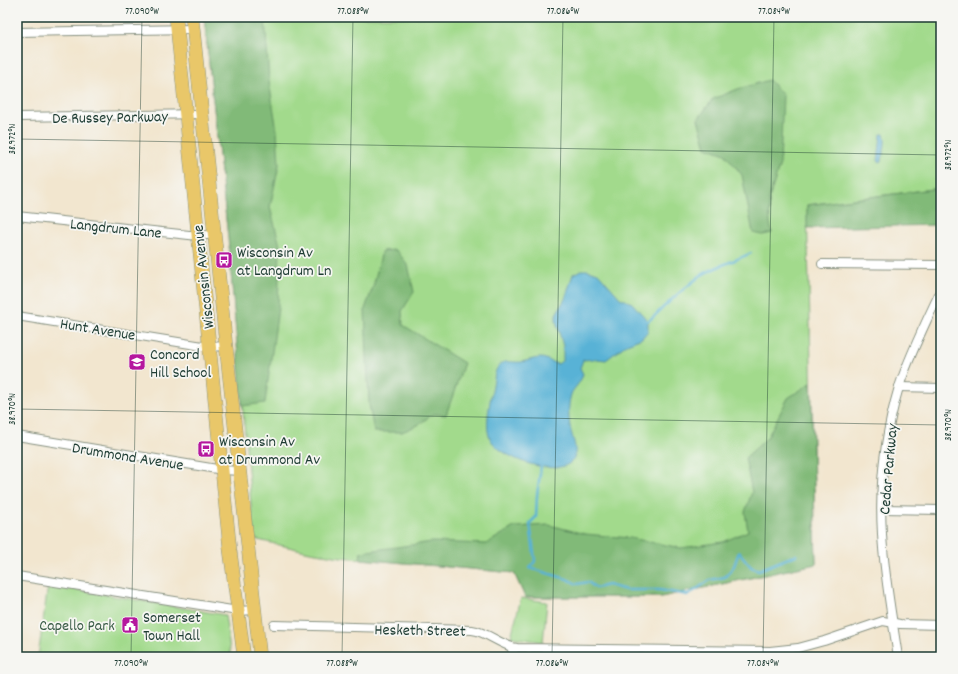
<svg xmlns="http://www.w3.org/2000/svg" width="958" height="674" font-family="Dekko,sans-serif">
<rect width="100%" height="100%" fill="#f6f6f2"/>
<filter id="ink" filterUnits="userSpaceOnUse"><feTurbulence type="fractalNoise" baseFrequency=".025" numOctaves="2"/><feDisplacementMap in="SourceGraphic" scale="8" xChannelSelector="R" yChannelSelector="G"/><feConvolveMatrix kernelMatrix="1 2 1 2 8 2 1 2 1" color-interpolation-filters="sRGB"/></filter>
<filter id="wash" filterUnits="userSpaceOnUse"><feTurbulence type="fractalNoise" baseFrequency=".012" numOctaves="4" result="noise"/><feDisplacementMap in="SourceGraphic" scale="16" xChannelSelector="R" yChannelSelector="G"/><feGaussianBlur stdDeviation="0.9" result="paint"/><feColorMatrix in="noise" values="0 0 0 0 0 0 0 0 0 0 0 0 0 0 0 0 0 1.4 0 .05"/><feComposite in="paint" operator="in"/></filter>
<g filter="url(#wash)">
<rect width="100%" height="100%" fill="#f2e6cf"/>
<!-- green -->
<g fill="#a2da8c" stroke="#608c60">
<polygon points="204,17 941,17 941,188 807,205 816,564 661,597 525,597 514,573 341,557 310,552 254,539 228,237"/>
<polygon points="48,585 225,615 231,657 38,657"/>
<polygon points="521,598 547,602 543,642 511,637"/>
</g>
<!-- forest -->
<g fill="#81ba78" stroke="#507c56">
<polygon points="204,17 265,17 269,81 277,131 279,165 270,207 280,246 278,308 265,403 242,406 228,237"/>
<polygon points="769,80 783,95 780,164 769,199 770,223 772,233 763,235 753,233 742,175 725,154 706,147 698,119 713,99 738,89"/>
<polygon points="941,188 941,225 807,228 807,205"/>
<polygon points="396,250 408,265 414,292 402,311 403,325 464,363 446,415 433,414 418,425 402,432 374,432 369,404 365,309 373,287 382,251"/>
<polygon points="811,383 816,564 661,597 525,597 514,573 360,559 361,552 432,542 486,544 514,527 549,525 585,534 630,538 681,548 723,542 748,531 745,512 752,492 745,458 767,438 788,398"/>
</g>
<!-- water -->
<g fill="#58b2d6" stroke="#3c7885">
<path d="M 881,134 L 884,134 C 887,143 883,153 882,161 L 879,162 L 878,161 Z"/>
<path d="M 581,270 L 588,270 L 598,273 L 620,298 L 632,303 L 648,321 L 648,331 L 642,338 L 627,344 L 606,360 L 597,359 L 583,360 L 580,368 L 583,374 C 581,382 576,386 572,392 C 568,401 568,416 570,426 C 571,436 580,451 572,461 C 557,479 495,457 489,436 C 484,421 493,390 495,373 C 501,357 508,363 521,362 C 528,361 534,358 540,358 C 547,358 552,363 558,364 L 563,360 L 563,346 L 556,321 L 556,314 L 565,299 L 573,274 Z"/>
</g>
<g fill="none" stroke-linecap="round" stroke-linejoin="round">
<!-- stream -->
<g stroke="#58b2d6" stroke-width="2.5">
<path d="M 648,321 C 656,316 660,310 667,304 C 677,294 689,285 700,276 C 716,266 735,261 751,253"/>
<polyline points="541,466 537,495 536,517 530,523 535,561 530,568 567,579 577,584 588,582 596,588 608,585 626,590 660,590 688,595 710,580 725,577 734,566 739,552 751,567 759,570 796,555"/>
</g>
</g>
</g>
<g filter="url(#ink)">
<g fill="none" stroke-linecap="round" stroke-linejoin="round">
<!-- street casing -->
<g stroke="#889282" stroke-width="10">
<g id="street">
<polyline points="17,32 194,29"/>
<polyline points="17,117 202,114"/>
<polyline points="17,216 198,236 215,234"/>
<polyline points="822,264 941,265"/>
<polyline points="17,316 209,347 226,346"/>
<polyline points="899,387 941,388"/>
<polyline points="17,436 223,470 240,471"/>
<polyline points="882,509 941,510"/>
<polyline points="17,576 238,611 255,610"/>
<path d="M 274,625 L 472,630 C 488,632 501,646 517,648 L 770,651 L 798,648 L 824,641 L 883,621 L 900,624 L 941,625"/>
<polyline points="511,647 515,657"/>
<path d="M 898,657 C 892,616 884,575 882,534 C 879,485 885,434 899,387 C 910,354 926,322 941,290"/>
</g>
</g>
<!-- primary casing -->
<g stroke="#889282" stroke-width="14">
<g id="primary">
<polyline points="176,17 230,550 244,657"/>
<polyline points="192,17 226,346 260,657"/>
</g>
</g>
<!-- street -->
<use href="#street" stroke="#fff" stroke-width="8"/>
<!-- primary -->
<use href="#primary" stroke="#e9c769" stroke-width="13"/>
</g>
</g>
<!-- ticks -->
<path fill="none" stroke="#1f3d34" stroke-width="1" stroke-opacity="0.45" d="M 17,139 L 941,155M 17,409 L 941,425M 131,657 L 142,17M 342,657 L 353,17M 552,657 L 563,17M 763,657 L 774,17"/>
<!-- icons -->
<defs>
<g id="bus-square" transform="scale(0.9)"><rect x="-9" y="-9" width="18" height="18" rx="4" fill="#b5179e" stroke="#f6f6f2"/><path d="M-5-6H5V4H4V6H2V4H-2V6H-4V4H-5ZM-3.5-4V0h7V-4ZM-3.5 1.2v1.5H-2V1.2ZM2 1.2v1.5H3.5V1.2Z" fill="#fff"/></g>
<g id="school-square" transform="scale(0.9)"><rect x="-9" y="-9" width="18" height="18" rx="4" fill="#b5179e" stroke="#f6f6f2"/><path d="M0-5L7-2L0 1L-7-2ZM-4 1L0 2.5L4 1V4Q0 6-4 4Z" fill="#fff"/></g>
<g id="civic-square" transform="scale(0.9)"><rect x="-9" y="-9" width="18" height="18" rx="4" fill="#b5179e" stroke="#f6f6f2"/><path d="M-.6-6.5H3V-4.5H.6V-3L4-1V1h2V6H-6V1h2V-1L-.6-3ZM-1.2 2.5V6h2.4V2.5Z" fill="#fff"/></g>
</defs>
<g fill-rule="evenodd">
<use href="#bus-square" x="224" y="260"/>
<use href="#school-square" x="137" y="362"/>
<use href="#bus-square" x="206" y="449"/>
<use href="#civic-square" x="130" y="625"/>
</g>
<g text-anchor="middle" stroke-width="3.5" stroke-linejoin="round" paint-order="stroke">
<!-- street labels -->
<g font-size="16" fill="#1f3d34" stroke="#f6f6f2">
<text transform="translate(110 116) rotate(-1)" y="6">De Russey Parkway</text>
<text transform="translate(116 227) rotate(6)" y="6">Langdrum Lane</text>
<text transform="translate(202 277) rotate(-96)" y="6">Wisconsin Avenue</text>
<text transform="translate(98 328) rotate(9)" y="6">Hunt Avenue</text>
<text transform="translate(128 455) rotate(9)" y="6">Drummond Avenue</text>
<text transform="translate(887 469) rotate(-85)" y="6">Cedar Parkway</text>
<text transform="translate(420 629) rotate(1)" y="6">Hesketh Street</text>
</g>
<!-- poi labels -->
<g font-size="16" fill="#1f3d34" stroke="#f6f6f2" text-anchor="start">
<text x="237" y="257">Wisconsin Av<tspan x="237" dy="18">at Langdrum Ln</tspan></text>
<text x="150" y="359">Concord<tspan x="150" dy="18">Hill School</tspan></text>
<text x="219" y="446">Wisconsin Av<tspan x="219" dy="18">at Drummond Av</tspan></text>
<text x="143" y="622">Somerset<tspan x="143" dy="18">Town Hall</tspan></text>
</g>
<!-- park labels -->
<g font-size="16" fill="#395c46" stroke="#f6f6f2">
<text x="77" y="630">Capello Park</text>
</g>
</g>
<!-- margin -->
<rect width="958" height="674" fill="none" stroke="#f6f6f2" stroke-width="44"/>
<rect x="22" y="22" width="914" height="630" fill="none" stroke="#1f3d34" stroke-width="1.5"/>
<g font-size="10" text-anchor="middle" fill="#1f3d34">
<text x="142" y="14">77.090°W</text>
<text x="353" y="14">77.088°W</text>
<text x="563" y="14">77.086°W</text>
<text x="774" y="14">77.084°W</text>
<text transform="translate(11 139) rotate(-90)" y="4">38.972°N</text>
<text transform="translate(947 155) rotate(-90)" y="4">38.972°N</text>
<text transform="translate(11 409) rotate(-90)" y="4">38.970°N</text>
<text transform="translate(947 425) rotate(-90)" y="4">38.970°N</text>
<text x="131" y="666">77.090°W</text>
<text x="342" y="666">77.088°W</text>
<text x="552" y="666">77.086°W</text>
<text x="763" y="666">77.084°W</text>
</g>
</svg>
